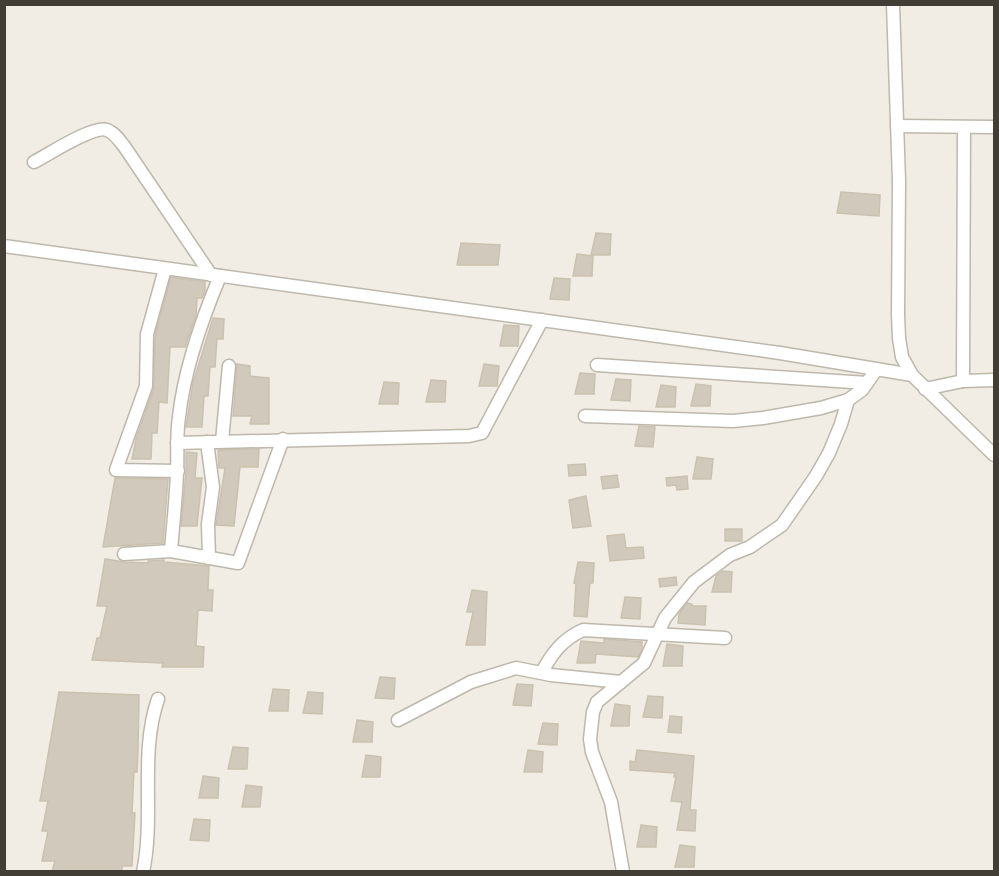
<svg xmlns="http://www.w3.org/2000/svg" width="999" height="876" font-family="Helvetica,sans-serif">
<rect width="100%" height="100%" fill="#f1ede5"/>
<!-- building -->
<g fill="#d1c9bb" stroke="#cbc1af" stroke-width="1.5">
<polygon points="841,192 880,195 879,216 837,213"/>
<polygon points="596,233 611,234 610,255 591,255"/>
<polygon points="461,243 500,245 498,265 457,265"/>
<polygon points="577,254 593,256 592,276 573,276"/>
<polygon points="171,277 205,282 205,291 202,298 197,298 196,315 185,347 170,347 167,403 159,402 157,433 152,433 151,459 132,459 136,439 154,388 155,335"/>
<polygon points="554,278 570,279 569,300 550,299"/>
<polygon points="213,318 224,319 223,339 217,339 215,367 210,367 208,396 204,396 202,427 186,427 193,383"/>
<polygon points="504,325 519,326 518,346 500,346"/>
<polygon points="237,364 250,366 250,376 269,378 269,424 250,424 252,416 233,416"/>
<polygon points="484,364 499,366 497,386 479,386"/>
<polygon points="580,373 595,374 594,394 575,394"/>
<polygon points="616,379 631,380 630,401 611,400"/>
<polygon points="431,380 446,381 445,402 426,402"/>
<polygon points="384,382 399,383 398,404 379,404"/>
<polygon points="696,384 711,386 710,406 691,406"/>
<polygon points="661,385 676,387 675,407 656,407"/>
<polygon points="639,426 655,427 653,447 635,446"/>
<polygon points="259,449 258,467 240,467 234,526 216,525 225,468 219,468 218,450"/>
<polygon points="186,452 197,453 195,478 202,478 197,526 181,526 186,472"/>
<polygon points="697,457 713,459 711,479 693,479"/>
<polygon points="585,464 586,475 569,476 568,465"/>
<polygon points="617,475 619,487 603,489 601,477"/>
<polygon points="687,476 688,489 677,490 676,485 667,486 666,478"/>
<polygon points="115,478 168,479 163,543 103,547"/>
<polygon points="586,496 591,526 573,528 569,500"/>
<rect x="725" y="529" width="17" height="12"/>
<polygon points="624,534 626,548 643,547 644,558 610,561 607,536"/>
<polygon points="105,559 125,562 148,563 148,561 164,560 164,562 209,566 208,590 213,590 212,611 198,610 196,646 204,647 203,667 162,667 163,663 92,660 97,638 100,638 107,606 97,606"/>
<polygon points="578,562 594,563 593,583 590,583 587,617 574,616 576,583 574,583"/>
<polygon points="723,571 732,572 731,592 712,592 716,576"/>
<polygon points="676,577 677,585 660,587 659,579"/>
<polygon points="472,590 487,592 485,645 466,645 473,612 467,612"/>
<polygon points="625,597 641,598 640,619 621,618"/>
<polygon points="687,603 692,604 692,606 706,606 705,625 678,623 679,614"/>
<polygon points="604,639 642,642 642,649 638,657 596,654 595,663 577,663 581,641 604,643"/>
<polygon points="667,644 683,646 682,666 663,666"/>
<polygon points="380,677 395,678 394,699 375,698"/>
<polygon points="517,684 533,685 531,706 513,705"/>
<polygon points="273,689 289,690 288,711 269,711"/>
<polygon points="59,692 139,695 138,752 137,772 134,772 132,813 135,813 132,866 122,866 122,872 52,872 55,861 42,861 48,831 42,831 48,801 40,801"/>
<polygon points="308,692 323,693 322,714 303,713"/>
<polygon points="648,696 663,697 662,718 643,717"/>
<polygon points="615,704 630,706 629,726 611,726"/>
<polygon points="670,716 682,717 681,733 668,732"/>
<polygon points="357,720 373,722 372,742 353,742"/>
<polygon points="543,723 558,724 557,745 538,744"/>
<polygon points="233,747 248,748 247,769 228,769"/>
<polygon points="528,750 543,752 542,772 524,772"/>
<polygon points="637,750 694,756 690,810 696,810 695,831 677,830 682,802 671,801 676,777 674,777 675,773 630,770 630,761 635,762"/>
<polygon points="366,755 381,757 380,777 362,777"/>
<polygon points="203,776 219,778 218,798 199,798"/>
<polygon points="246,785 262,787 260,807 242,807"/>
<polygon points="194,819 210,820 209,841 190,840"/>
<polygon points="641,825 657,827 656,847 637,847"/>
<polygon points="680,845 695,847 694,867 675,867"/>
</g>
<g fill="none" stroke-linecap="round" stroke-linejoin="round">
<!-- minor casing -->
<g stroke="#beb8ab" stroke-width="15">
<g id="minor">
<polyline points="893,4 899,181 898,315 899,338 902,357 912,375 994,455"/>
<polyline points="897,126 994,127"/>
<path d="M 34,162 C 48,155 93,125 107,130 C 115,133 119,140 124,146 L 211,275"/>
<polyline points="4,246 780,353 912,375"/>
<polyline points="165,269 147,334 146,386 116,470 178,471"/>
<polyline points="597,365 867,383"/>
<polyline points="963,381 964,128"/>
<polyline points="925,389 963,381 994,380"/>
<polyline points="585,416 733,421 763,418 821,408 848,400 862,390 876,370"/>
<polyline points="222,441 229,366"/>
<polyline points="207,442 213,487 208,524 209,558"/>
<polyline points="177,443 469,436 482,433 542,320"/>
<path d="M 171,551 C 173,525 176,499 177,473 C 178,454 176,436 179,417 C 184,371 202,319 220,276"/>
<polyline points="124,554 171,551 238,563 283,439"/>
<path d="M 542,672 C 552,653 563,639 583,630 L 725,638"/>
<polyline points="398,720 471,682 516,668 551,675 621,682"/>
<path d="M 143,872 C 155,815 139,754 158,699"/>
<polyline points="623,872 611,802 592,752 590,739 593,712 597,702 644,663 665,618 694,582 730,555 750,547 782,525 816,476 829,453 841,424 848,400"/>
</g>
</g>
<!-- minor -->
<use href="#minor" stroke="#fff" stroke-width="12"/>
</g>
<!-- border -->
<rect width="999" height="876" fill="none" stroke="#423d35" stroke-width="12"/>
</svg>
